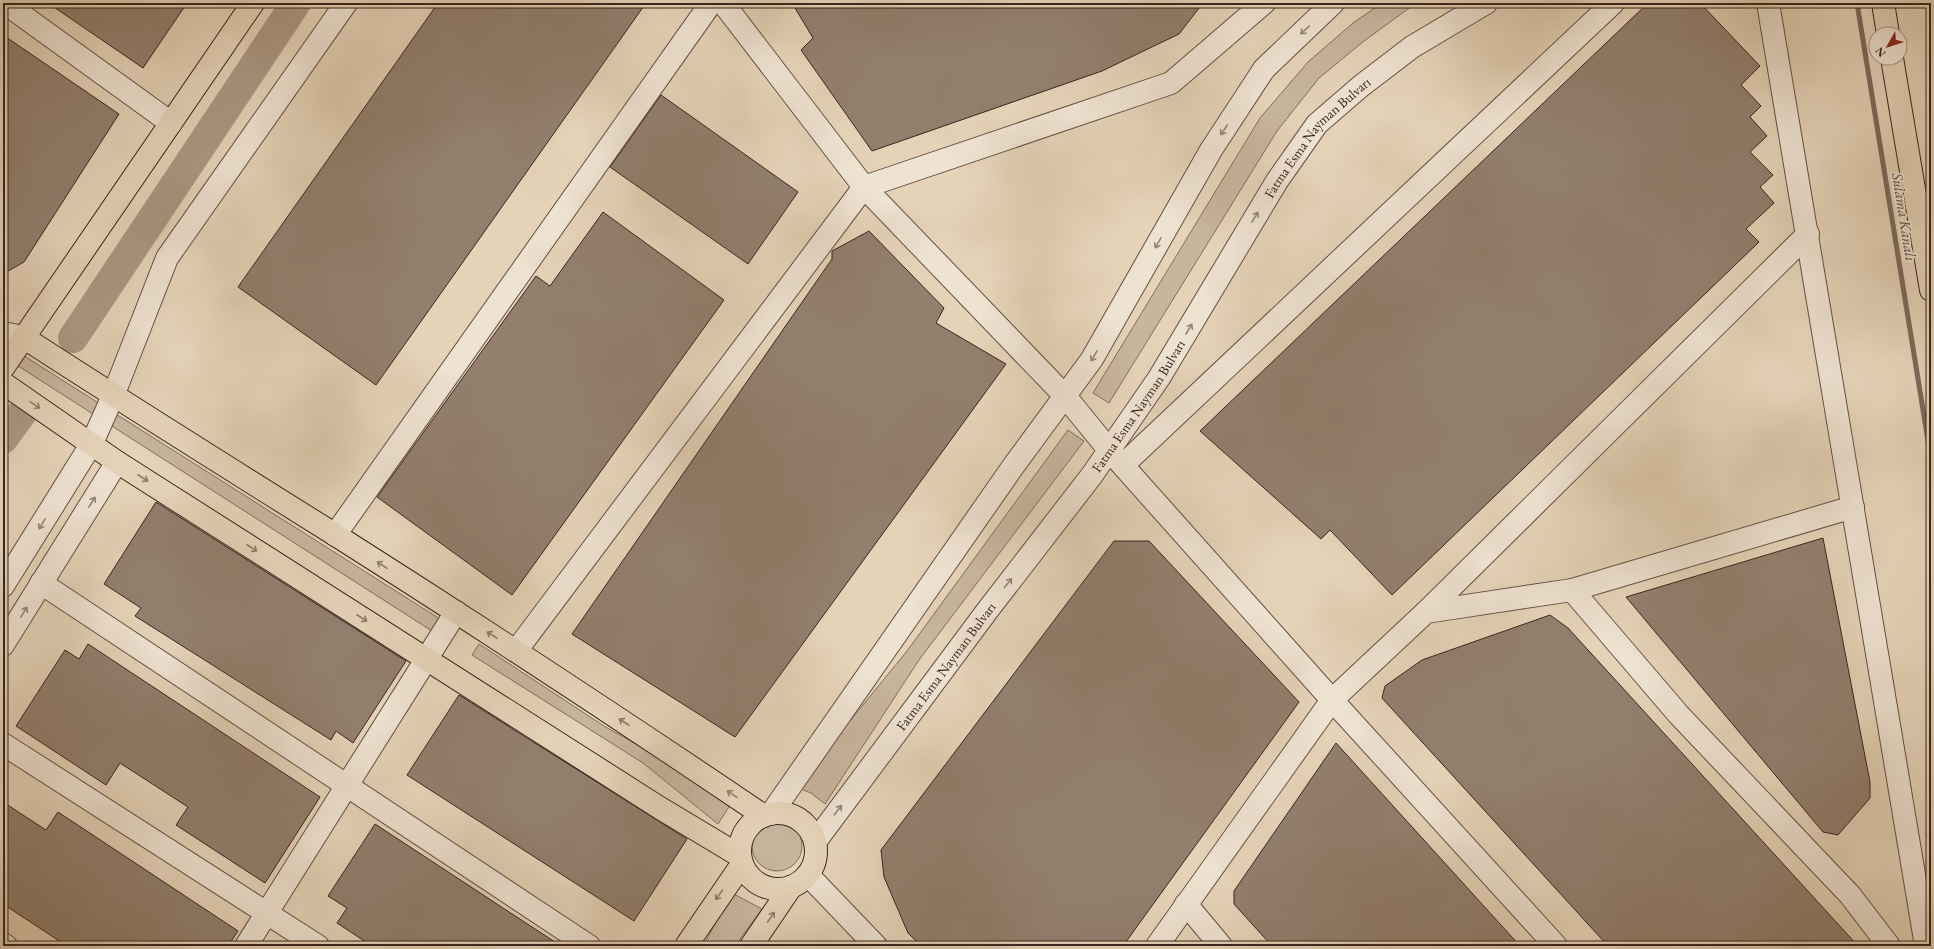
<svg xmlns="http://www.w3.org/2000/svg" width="1934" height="949" font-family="'EB Garamond',serif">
<rect width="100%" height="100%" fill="#e5d3b8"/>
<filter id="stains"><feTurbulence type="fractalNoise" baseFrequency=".005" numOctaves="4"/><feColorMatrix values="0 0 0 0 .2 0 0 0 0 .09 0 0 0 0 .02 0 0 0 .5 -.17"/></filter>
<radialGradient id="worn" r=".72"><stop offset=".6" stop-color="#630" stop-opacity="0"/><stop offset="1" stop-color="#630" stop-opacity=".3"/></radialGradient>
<!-- green -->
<g fill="#c8b59e" stroke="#806d5e">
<polygon points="1382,3 1416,3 1364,41 1319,78 1277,131 1109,403 1093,393 1260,118 1308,62 1353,23"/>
<polygon points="21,354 440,619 432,631 15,364"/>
<polygon points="1068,430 1084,441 919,660 825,804 811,793 796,787 907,651"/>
<polygon points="479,644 604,726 734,799 718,824 643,763 472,655"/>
<circle cx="777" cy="846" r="25"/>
<polygon points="732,893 762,909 735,946 703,946"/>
</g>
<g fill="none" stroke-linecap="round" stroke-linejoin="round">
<!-- stream -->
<polyline stroke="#7d6a5b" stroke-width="5" points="1857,3 1931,459"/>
<!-- river -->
<g stroke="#ab9884" stroke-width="30">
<polyline points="73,338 296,3"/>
<polyline points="3,439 22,413"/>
</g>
</g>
<!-- building -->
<g fill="#927f6e" stroke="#39251e">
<polygon points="48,3 187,3 143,68"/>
<polygon points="438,3 646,3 376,385 238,287"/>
<polygon points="792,3 1203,3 1179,34 1102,71 872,151 801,50 813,38"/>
<polygon points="1648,3 1700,3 1760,66 1741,85 1761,106 1750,117 1767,136 1750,152 1773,175 1760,187 1774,203 1746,229 1759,242 1392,595 1330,530 1321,539 1200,431"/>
<polygon points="3,35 119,114 24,262 3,274"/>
<polygon points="661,95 798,192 748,264 610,167"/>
<polygon points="603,212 724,300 512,595 377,497 536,276 550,286"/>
<polygon points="869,231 944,308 936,323 1006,364 735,737 572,634 832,259 832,251"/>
<polygon points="156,502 406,661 353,743 336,731 331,740 135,616 141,608 104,584"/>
<polygon points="1823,538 1870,782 1870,798 1838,835 1823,832 1626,597"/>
<polygon points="1114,541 1149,541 1299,702 1123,946 921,946 908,933 884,877 881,850"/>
<polygon points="1550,615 1568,628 1858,946 1608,946 1382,698 1385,686 1422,660"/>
<polygon points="88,644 320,797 265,883 176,825 188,807 120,763 106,785 16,726 65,650 79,659"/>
<polygon points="459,695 687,839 634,921 407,775"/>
<polygon points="1336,743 1520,946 1272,946 1234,904 1234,891"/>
<polygon points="3,802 46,830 58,812 238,931 228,946 67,946 3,904"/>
<polygon points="375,824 561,946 372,946 337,923 347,908 328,896"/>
</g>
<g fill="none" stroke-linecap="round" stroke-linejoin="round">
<!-- minor casing -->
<g stroke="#645044" stroke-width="24">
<g id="minor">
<polyline points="5,3 171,123"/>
<polyline points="723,3 864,187 1065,396 1109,450 1332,700 1556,946"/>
<polyline points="1768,3 1926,946"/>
<polyline points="3,333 23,337"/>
<polyline points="1123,465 1613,3"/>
<polyline points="335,535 711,3"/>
<polyline points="41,583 589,946"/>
<polyline points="3,586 92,443 113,396 167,258 346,3"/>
<polyline points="1572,590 1853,507"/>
<polyline points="1426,612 1808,234"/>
<polyline points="3,645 117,462"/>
<polyline points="516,651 864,187 1171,83 1264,3"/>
<polyline points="3,744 318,946"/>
<polyline points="771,814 1012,468 1092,359 1211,150 1264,69 1333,3"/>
<path id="s1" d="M 815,842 L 987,611 L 1092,475 L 1159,378 L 1277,181 L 1317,124 L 1361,86 L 1412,47 L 1486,3"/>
<polyline points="808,875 876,946"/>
<polyline points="1186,904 1221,946"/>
<polyline points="3,944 6,946"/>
<polyline points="246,946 456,612"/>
<polyline points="1157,946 1332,700 1426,612 1572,590 1679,715 1850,895 1889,946"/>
</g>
</g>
<!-- major casing -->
<g stroke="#39251e" stroke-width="24">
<g id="major">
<polyline points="1883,3 1888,34"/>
<polyline points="1892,58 1931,290"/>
<path d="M 23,337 C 126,404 230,469 334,534 C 479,626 622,720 764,816"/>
<polyline points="3,368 253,3"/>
<polyline points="3,383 117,462 660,808 740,856"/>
<circle cx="778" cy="851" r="38"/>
<polyline points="686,946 742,864"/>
<polyline points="751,946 791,887"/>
</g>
</g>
<!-- minor -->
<use href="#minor" stroke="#eee2d1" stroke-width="22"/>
<!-- major -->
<use href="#major" stroke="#e5d3b8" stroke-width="22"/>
</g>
<!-- one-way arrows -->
<defs><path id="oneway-shaft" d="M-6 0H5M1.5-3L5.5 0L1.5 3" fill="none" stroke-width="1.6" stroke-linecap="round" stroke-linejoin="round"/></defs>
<g stroke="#948478">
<use href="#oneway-shaft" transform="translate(1305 30) rotate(136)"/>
<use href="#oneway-shaft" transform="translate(1224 130) rotate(123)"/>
<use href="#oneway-shaft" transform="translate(1255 217) rotate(-59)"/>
<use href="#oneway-shaft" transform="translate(1158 243) rotate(120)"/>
<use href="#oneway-shaft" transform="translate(1189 329) rotate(-59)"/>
<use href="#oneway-shaft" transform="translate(1094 356) rotate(121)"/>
<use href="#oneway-shaft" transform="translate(92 502) rotate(-58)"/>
<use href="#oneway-shaft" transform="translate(42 524) rotate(122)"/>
<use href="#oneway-shaft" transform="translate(1008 583) rotate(-52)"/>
<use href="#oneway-shaft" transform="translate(24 612) rotate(-58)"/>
<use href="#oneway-shaft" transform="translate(838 810) rotate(-53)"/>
</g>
<g stroke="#8f7c6b">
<use href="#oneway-shaft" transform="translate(35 405) rotate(34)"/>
<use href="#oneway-shaft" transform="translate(143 478) rotate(33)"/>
<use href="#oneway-shaft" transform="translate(252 548) rotate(33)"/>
<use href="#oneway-shaft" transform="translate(382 565) rotate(-147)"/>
<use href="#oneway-shaft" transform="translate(362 618) rotate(33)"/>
<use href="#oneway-shaft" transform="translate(492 635) rotate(-147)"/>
<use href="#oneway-shaft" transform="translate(624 722) rotate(-147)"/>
<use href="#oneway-shaft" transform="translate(732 794) rotate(-146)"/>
<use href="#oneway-shaft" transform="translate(719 895) rotate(126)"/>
<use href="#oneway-shaft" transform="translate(771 917) rotate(-56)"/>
</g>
<g text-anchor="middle" stroke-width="4" stroke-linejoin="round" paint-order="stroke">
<!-- street labels -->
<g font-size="14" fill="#39251e" stroke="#eee2d1">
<text dy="5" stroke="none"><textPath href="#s1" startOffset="867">Fatma Esma Nayman Bulvarı</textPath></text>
<text dy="5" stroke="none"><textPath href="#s1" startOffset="543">Fatma Esma Nayman Bulvarı</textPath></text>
<text dy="5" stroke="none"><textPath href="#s1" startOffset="219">Fatma Esma Nayman Bulvarı</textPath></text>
</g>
<!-- water labels -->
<g font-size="15" font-style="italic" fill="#5b483d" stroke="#eee2d1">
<text transform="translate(1904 217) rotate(81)" y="5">Sulama Kanalı</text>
</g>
</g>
<!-- margin -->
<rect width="1934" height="949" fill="none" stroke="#e5d3b8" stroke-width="16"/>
<rect x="4" y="4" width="1926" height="941" fill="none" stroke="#39251e" stroke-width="2"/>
<rect x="8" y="8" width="1918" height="933" fill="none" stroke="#39251e"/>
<!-- north arrow -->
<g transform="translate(1888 46) rotate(231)"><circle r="19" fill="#eee2d1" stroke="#a69689"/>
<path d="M0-3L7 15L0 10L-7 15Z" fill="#8f2418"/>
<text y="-6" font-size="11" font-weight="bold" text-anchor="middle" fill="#39251e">N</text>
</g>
<rect width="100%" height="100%" filter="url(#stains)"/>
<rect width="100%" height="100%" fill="url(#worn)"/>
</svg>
